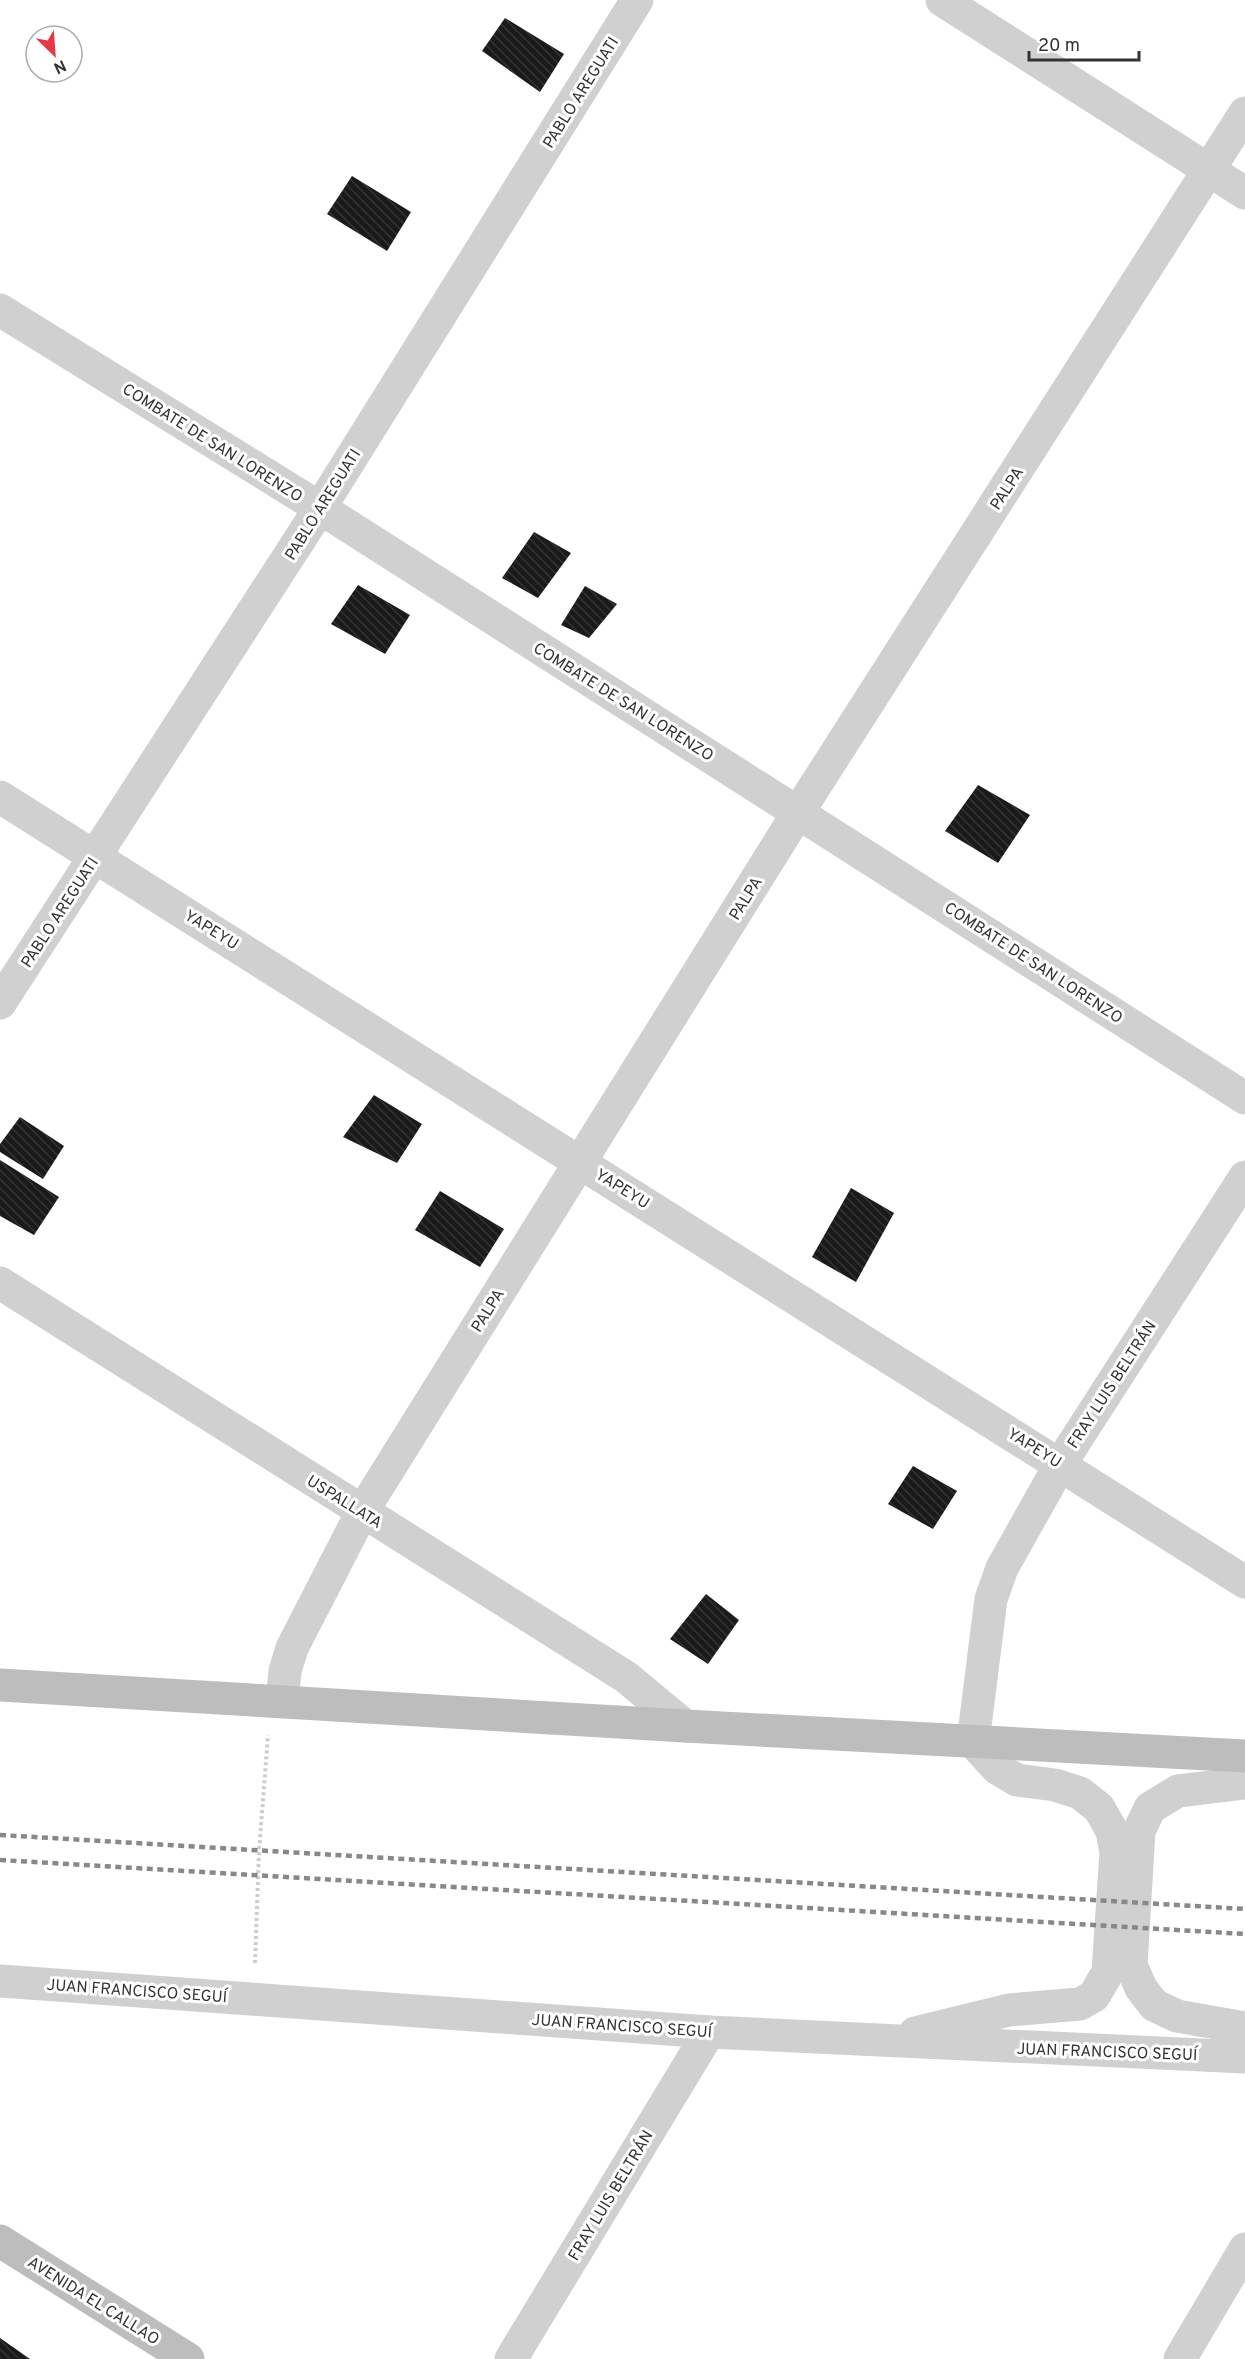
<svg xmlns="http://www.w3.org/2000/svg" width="1245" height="2359" font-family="Overpass,sans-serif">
<defs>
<pattern id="building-back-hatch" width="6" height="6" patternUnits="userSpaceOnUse" patternTransform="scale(1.5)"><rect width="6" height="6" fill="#1a1a1a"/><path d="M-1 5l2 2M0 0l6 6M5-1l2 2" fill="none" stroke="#333"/></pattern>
</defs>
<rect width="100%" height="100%" fill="#fff"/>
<!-- building -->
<g fill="url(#building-back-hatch)">
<polygon points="505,18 564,54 540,92 482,51"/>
<polygon points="352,176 411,212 387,251 327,214"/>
<polygon points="534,532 571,553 538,598 502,578"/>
<polygon points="358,585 410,615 385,654 331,624"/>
<polygon points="585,586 617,604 589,638 561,625"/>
<polygon points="978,785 1030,815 998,863 945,831"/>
<polygon points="374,1095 422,1124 397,1163 343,1137"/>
<polygon points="20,1117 64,1146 43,1179 0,1152 0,1144"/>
<polygon points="0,1160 59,1197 34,1235 0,1216"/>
<polygon points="851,1188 894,1213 856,1282 812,1257"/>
<polygon points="440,1191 504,1229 480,1267 415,1230"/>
<polygon points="913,1466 957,1491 933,1529 888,1504"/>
<polygon points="706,1594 739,1620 708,1664 670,1639"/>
<polygon points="0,2338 30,2359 0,2359"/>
</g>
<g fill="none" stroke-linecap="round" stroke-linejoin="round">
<!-- path -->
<polyline stroke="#cdcdcd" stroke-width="4" stroke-dasharray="3 3" stroke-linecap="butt" points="255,1963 259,1852 268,1735"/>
<!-- street -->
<g stroke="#d0d0d0" stroke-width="33">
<polyline points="942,0 1245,193"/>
<polyline points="0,310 320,508 1245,1098"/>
<polyline points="0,797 1245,1582"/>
<polyline points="0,1003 320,508 637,0"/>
<polyline points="0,1283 626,1677 685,1726"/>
<polyline points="282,1701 285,1671 292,1648 362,1512 799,811 1245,113"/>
<polyline points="1245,1783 1178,1791 1150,1808 1139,1831 1131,1965 1141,1988 1154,2005 1177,2016 1245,2028"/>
<polyline points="0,1981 709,2032 1245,2057"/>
<polyline points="915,2033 1009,2010 1080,2004 1094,1996 1108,1972 1116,1852 1112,1831 1099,1808 1080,1793 1055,1785 1017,1780 997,1768 973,1742 991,1599 1002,1568 1061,1463 1245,1177"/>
<polyline points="511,2359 709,2032"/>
<polyline points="1180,2359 1245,2249"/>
</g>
<!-- secondary -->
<g stroke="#bdbdbd" stroke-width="33">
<polyline points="0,1685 685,1726 1245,1756"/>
<polyline points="0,2241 188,2359"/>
</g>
<!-- rail -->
<g stroke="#888" stroke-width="4.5" stroke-dasharray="6 4.5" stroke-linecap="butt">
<polyline points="0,1835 1245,1909"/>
<polyline points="0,1860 1245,1934"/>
</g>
</g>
<g text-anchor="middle" stroke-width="6" stroke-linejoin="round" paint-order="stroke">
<!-- street labels -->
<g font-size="16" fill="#333" stroke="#fff">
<text transform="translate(580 92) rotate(-58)" y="6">PABLO AREGUATI</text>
<text transform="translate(213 442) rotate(32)" y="6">COMBATE DE SAN LORENZO</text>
<text transform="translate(1006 488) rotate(-57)" y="6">PALPA</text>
<text transform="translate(322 504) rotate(-58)" y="6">PABLO AREGUATI</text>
<text transform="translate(624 701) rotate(32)" y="6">COMBATE DE SAN LORENZO</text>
<text transform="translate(745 898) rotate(-58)" y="6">PALPA</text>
<text transform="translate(59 912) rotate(-57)" y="6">PABLO AREGUATI</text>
<text transform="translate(212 929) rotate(32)" y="6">YAPEYU</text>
<text transform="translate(1034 962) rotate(33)" y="6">COMBATE DE SAN LORENZO</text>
<text transform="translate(623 1188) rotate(32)" y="6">YAPEYU</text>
<text transform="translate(487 1310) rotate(-58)" y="6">PALPA</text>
<text transform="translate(1111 1384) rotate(-57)" y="6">FRAY LUIS BELTRÁN</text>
<text transform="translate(1035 1447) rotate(32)" y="6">YAPEYU</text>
<text transform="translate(345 1501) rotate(32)" y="6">USPALLATA</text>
<text transform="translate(137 1990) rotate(4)" y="6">JUAN FRANCISCO SEGUÍ</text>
<text transform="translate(622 2025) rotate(4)" y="6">JUAN FRANCISCO SEGUÍ</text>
<text transform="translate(1107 2051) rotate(2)" y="6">JUAN FRANCISCO SEGUÍ</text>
<text transform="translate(610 2195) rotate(-59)" y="6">FRAY LUIS BELTRÁN</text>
<text transform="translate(94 2300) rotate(32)" y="6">AVENIDA EL CALLAO</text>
</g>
</g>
<!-- north arrow -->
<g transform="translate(54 54) rotate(155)"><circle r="28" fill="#ffffff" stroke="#adadad" stroke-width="1.5"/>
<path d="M0-4.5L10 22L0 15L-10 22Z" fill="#e63946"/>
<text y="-9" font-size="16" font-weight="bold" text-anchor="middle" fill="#333333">N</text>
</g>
<!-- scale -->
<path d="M1029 51v9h110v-9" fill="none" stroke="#333333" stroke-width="3"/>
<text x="1038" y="51" font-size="18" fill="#333333" stroke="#ffffff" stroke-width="4.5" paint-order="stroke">20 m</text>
</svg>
